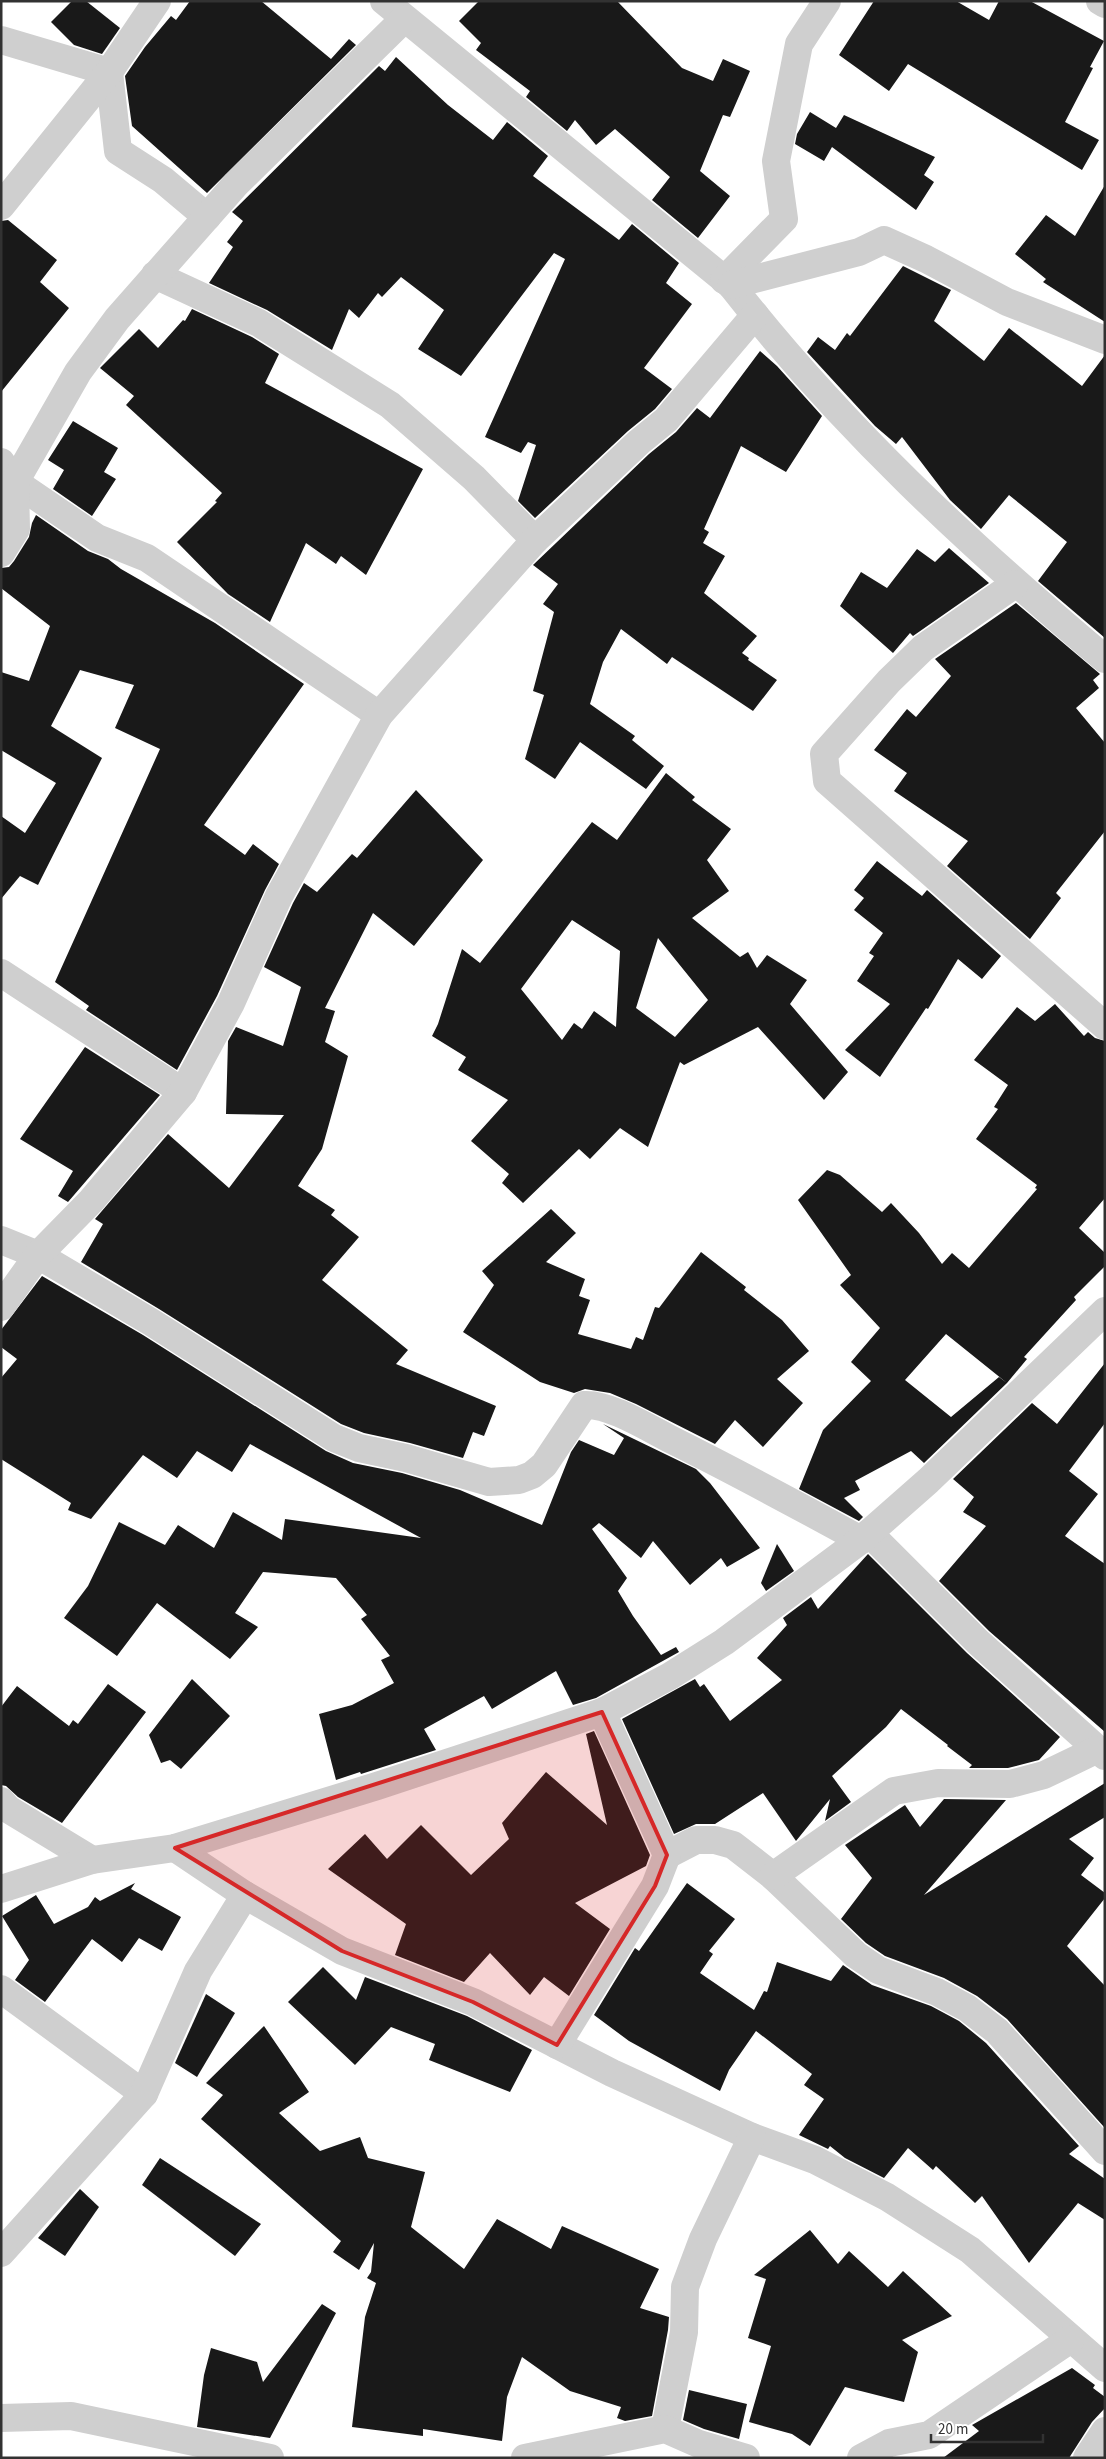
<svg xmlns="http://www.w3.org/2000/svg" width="1106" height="2459" font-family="'Source Sans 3',sans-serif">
<rect width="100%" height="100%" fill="#fff"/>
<!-- building -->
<g fill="#191919" fill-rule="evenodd">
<polygon points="72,1 86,1 120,28 102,54 74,45 51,22"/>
<polygon points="190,1 261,1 331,59 349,39 356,45 207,193 132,126 125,76 145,47 171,16 176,20"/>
<polygon points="479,1 617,1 682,68 713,81 723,59 750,71 730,117 723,115 700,171 730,196 698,238 652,200 670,177 615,129 596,145 575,120 567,131 526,97 530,91 476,50 481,43 459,21"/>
<polygon points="874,1 956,1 989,20 999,1 1030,1 1104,41 1090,67 1093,68 1065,122 1099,140 1082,170 908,64 889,91 839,55"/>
<polygon points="396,57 448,105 493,140 507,122 548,156 533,176 619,240 632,224 679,263 666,283 692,304 644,368 672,389 655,409 628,431 535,518 518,501 536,445 528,442 521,453 485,437 565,259 554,253 461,376 418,349 444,310 401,277 382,297 378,293 359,318 349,309 332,350 267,310 209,283 233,247 227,242 243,221 232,212 379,66 385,71"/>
<polygon points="810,112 836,128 844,115 935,157 924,175 934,182 916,210 832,147 824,161 795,144 797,134"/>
<polygon points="1105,185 1105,322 1043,282 1046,279 1015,254 1046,215 1075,236"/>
<polygon points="8,220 57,260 40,282 69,308 1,392 1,221"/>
<polygon points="903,266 951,290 934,321 984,361 1009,328 1082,386 1105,355 1105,638 1038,581 1067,542 1009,495 981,529 950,500 902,437 896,444 875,426 807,352 818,337 835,350 847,333 850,336"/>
<polygon points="192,309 252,337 279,354 265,383 423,469 366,575 341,556 336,564 306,543 270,622 228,594 177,542 217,502 215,501 222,493 126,405 134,396 100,368 139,329 158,348 183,320 185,321"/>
<polygon points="760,351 777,366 822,416 786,472 741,446 704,529 709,532 703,543 725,556 704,593 757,636 742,653 749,658 748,660 777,680 753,711 672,657 667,664 621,629 603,662 590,704 635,736 632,740 664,766 646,789 580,742 555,779 525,759 544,695 533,691 554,612 543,604 558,584 533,565 649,454 676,432 697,408 710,418"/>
<polygon points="73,421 118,448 104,472 116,479 92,516 53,489 64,470 48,460"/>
<polygon points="36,515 88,551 108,559 121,569 215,623 304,684 204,825 245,855 253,844 279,864 265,890 217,996 177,1070 86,1010 89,1006 55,982 160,749 115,728 134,685 80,670 51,726 102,758 38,885 20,876 1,899 1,816 25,833 56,783 1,750 1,672 29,681 50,626 1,588 1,568 9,567 14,561 29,537 32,523"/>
<polygon points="949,548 989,583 913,636 910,633 893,653 840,606 861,572 887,588 917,549 935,562"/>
<polygon points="1016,603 1100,674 1093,680 1099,688 1076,708 1105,743 1105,831 1056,893 1061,898 1030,939 947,866 968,841 894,791 907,773 874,750 907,709 916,717 951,676 935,659"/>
<path d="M 666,773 L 695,797 L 692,800 L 731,829 L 707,860 L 729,891 L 692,918 L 740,957 L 748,952 L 757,968 L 767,955 L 807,980 L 790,1004 L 848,1072 L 824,1100 L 758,1027 L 684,1065 L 680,1062 L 648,1147 L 620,1128 L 590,1159 L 579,1149 L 523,1203 L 502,1183 L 509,1174 L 471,1141 L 508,1100 L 458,1070 L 466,1057 L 432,1036 L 438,1024 L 462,949 L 480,963 L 592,822 L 617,840 ZM 572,920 L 620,951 L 616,1027 L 594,1011 L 582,1029 L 574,1023 L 562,1040 L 521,989 ZM 658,938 L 708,1000 L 675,1037 L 636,1008 Z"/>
<polygon points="416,790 483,860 414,946 373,913 325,1008 335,1011 325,1042 348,1056 322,1149 298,1186 335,1210 331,1215 359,1237 322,1280 408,1350 396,1364 496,1406 484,1436 473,1432 463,1458 410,1443 364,1433 341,1424 159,1309 81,1262 103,1224 95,1219 168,1134 229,1188 284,1115 226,1114 228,1041 236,1027 283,1046 301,987 264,967 293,903 304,883 317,892 352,854 357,858"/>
<polygon points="877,861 922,896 927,890 1001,956 982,979 958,959 928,1009 926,1008 880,1077 845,1050 890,1004 857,981 874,956 869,953 883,933 854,910 864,898 854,890"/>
<polygon points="1055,1004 1084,1036 1088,1032 1095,1038 1105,1041 1105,1198 1079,1228 1105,1253 1105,1266 1074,1297 1076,1300 1024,1357 1027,1359 1007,1383 946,1334 905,1380 951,1417 999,1377 1007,1383 924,1463 911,1451 855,1481 860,1490 844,1498 863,1517 859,1521 799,1489 823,1430 871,1381 851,1362 880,1328 840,1285 851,1275 798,1200 827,1170 840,1175 882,1212 891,1203 919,1233 942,1264 952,1253 969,1268 1037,1189 1035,1188 1037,1185 976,1139 998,1109 994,1107 1008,1085 974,1060 1017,1007 1035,1021"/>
<polygon points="85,1047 160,1095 68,1202 58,1196 73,1171 20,1139"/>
<polygon points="551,1209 576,1233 546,1262 585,1279 579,1296 590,1300 578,1334 631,1349 636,1337 643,1340 655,1307 659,1308 701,1252 746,1287 744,1290 782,1320 809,1351 777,1379 803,1403 763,1447 735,1420 715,1444 636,1404 610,1393 585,1389 574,1393 540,1382 463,1332 494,1285 482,1271"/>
<polygon points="42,1276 143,1335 326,1451 353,1463 402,1473 460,1490 542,1525 571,1452 579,1440 614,1455 624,1438 603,1424 696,1469 710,1483 760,1548 727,1567 721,1558 690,1585 653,1541 641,1558 599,1523 592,1529 627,1578 618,1591 633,1616 661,1655 676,1647 679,1652 596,1698 573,1705 556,1671 492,1709 484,1696 424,1729 436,1750 361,1774 360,1772 336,1780 319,1714 352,1705 394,1683 381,1660 390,1656 361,1619 367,1615 336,1578 263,1572 235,1613 258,1627 230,1659 157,1603 117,1656 64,1618 88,1586 119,1522 165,1545 178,1525 214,1548 233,1512 282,1540 285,1519 421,1538 250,1444 232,1472 197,1451 177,1478 143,1455 91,1519 68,1510 71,1503 1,1459 1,1378 17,1359 1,1347 1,1330"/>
<polygon points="1105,1363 1105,1423 1069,1471 1098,1494 1065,1536 1105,1564 1105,1732 989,1631 939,1581 986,1526 963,1512 974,1497 953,1479 1032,1403 1057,1424"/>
<polygon points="777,1544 794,1571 766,1591 761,1583"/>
<polygon points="868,1554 967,1653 1060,1737 1039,1760 1008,1768 969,1768 972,1765 947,1746 948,1745 901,1709 886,1727 832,1776 851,1802 825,1821 830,1799 796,1841 763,1793 715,1824 696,1824 674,1834 622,1719 695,1679 700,1687 704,1684 730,1721 782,1680 757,1658 787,1625 783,1618 811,1597 818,1609"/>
<polygon points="192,1679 230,1716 181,1769 170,1760 161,1763 149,1735"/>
<polygon points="108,1684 146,1712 62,1823 18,1797 6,1786 1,1785 1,1707 17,1686 69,1726 73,1720 78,1724"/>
<polygon points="594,1731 650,1855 646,1866 575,1903 610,1929 569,1996 544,1977 530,1995 490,1953 464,1982 395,1955 406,1924 328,1869 365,1834 387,1859 421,1825 471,1875 509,1839 502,1823 546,1772 607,1825 586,1734"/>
<polygon points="1105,1783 1105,1817 1069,1839 1094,1858 1081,1875 1105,1893 1105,1898 1067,1946 1105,1986 1104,2127 1007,2019 977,1996 944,1978 885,1956 866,1943 841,1919 872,1878 845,1845 905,1805 920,1827 944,1799 1006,1800 924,1895"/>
<polygon points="135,1883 131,1889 181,1917 162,1951 139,1938 122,1962 92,1939 45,2002 15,1980 29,1960 2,1916 36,1895 54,1924 88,1907 95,1897 100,1901"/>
<polygon points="687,1883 735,1919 709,1951 713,1954 700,1973 754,2010 764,1991 767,1992 777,1962 831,1981 843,1965 872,1985 931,2006 959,2021 986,2043 1079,2146 1069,2154 1105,2179 1105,2220 1078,2203 1029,2263 982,2196 975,2203 936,2166 933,2170 908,2148 884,2178 845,2158 830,2146 828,2149 799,2135 824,2099 804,2085 812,2074 756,2031 729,2070 720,2091 629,2041 594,2015 635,1948 639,1951"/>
<polygon points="323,1967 356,2000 365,1977 467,2016 532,2050 510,2092 429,2060 435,2044 391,2027 355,2065 288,2002"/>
<polygon points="206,1994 235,2013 197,2077 175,2063"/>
<polygon points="264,2026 309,2092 279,2113 320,2151 360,2137 368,2158 425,2172 411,2227 464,2269 497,2219 551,2249 562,2226 659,2269 640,2308 669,2317 668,2330 652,2416 625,2421 617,2418 621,2407 570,2391 522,2357 507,2397 502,2441 423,2429 423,2436 352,2427 365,2317 376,2283 367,2278 371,2272 374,2243 359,2270 333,2252 341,2241 201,2119 223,2095 206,2083"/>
<polygon points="160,2158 261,2224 235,2256 142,2185"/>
<polygon points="80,2189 99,2207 65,2256 38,2238"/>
<polygon points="810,2230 838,2264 849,2251 888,2287 903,2271 952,2316 902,2340 918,2352 904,2402 845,2387 810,2446 792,2434 749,2422 771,2346 748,2338 766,2279 754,2275"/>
<polygon points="322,2304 336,2313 270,2438 197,2427 204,2375 211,2348 257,2362 263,2382"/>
<polygon points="1072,2368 1095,2385 1093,2388 1105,2397 1105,2408 1092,2422 1069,2458 943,2458 979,2431 972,2425"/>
<polygon points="689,2390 747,2404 739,2439 704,2429 683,2420"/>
</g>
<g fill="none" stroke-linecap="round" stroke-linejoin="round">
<!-- minor -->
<g stroke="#cfcfcf" stroke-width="28">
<path d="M 384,1 L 731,285 C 840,425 969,545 1105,659"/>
<polyline points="1100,1 1105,4"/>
<polyline points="1,40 109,72 118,151 163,180 207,217"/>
<polyline points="1,206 109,72 157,1"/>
<polyline points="155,275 259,323 390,405 474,478 535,540"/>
<polyline points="724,280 784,219 776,161 799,44 827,1"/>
<polyline points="731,285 859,252 884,240 926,259 1007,302 1105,340"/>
<polyline points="1,462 15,482 97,538 147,558 379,715"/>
<polyline points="1,553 16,529 15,482 78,372 117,319 236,184 404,19"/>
<polyline points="1015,584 923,648 889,681 824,754 827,781 1105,1026"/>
<polyline points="1,973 183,1092"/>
<path d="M 1,1240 L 38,1255 L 151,1322 L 334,1438 L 359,1448 L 406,1458 L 489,1482 L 519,1480 L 532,1475 L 544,1465 L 584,1405 C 609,1403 650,1429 672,1440 C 736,1472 799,1506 861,1540"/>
<polyline points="1,1307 38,1255 91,1201 183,1092 231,1003 279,896 379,715 535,540 639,442 666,420 755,315"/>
<polyline points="869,1533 978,1642 1105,1756"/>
<polyline points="1,1801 8,1809 92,1860"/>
<polyline points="175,1848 245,1895 342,1951 473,2002 612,2073 752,2137 815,2160 887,2197 970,2250 1105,2368"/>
<polyline points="667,1855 696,1840 715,1840 733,1845 773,1876 856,1955 878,1970 937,1992 967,2008 997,2031 1105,2151"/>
<polyline points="773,1876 894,1791 938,1783 1010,1784 1044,1775 1096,1750"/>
<polyline points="1,1889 92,1860 175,1848 377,1786 602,1712 670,1676 724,1642 861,1540 928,1481 1105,1311"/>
<polyline points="1,1989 144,2094"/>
<polyline points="557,2045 655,1886 667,1855 602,1712"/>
<polyline points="1,2253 144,2094 198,1971 245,1895"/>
<polyline points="1,2418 71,2416 270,2458"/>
<polyline points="665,2429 684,2332 685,2287 703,2239 752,2137"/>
<polyline points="525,2458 665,2429 699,2444 746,2458"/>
<polyline points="861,2458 889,2443 929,2435 1071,2339"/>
<polyline points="1087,2458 1105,2431"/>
</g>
</g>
<!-- marked area -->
<path fill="#d62828" fill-opacity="0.2" stroke="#d62828" stroke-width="4" stroke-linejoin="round" d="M 602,1712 L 667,1855 L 655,1886 L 557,2045 L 473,2002 L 342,1951 L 175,1848 Z"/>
<!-- border -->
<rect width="1106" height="2459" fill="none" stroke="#323232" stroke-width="5"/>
<!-- scale -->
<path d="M931 2434v8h112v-8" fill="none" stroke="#323232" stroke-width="2.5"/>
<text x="938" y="2434" font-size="15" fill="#323232" stroke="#ffffff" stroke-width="4" paint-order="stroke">20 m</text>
</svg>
